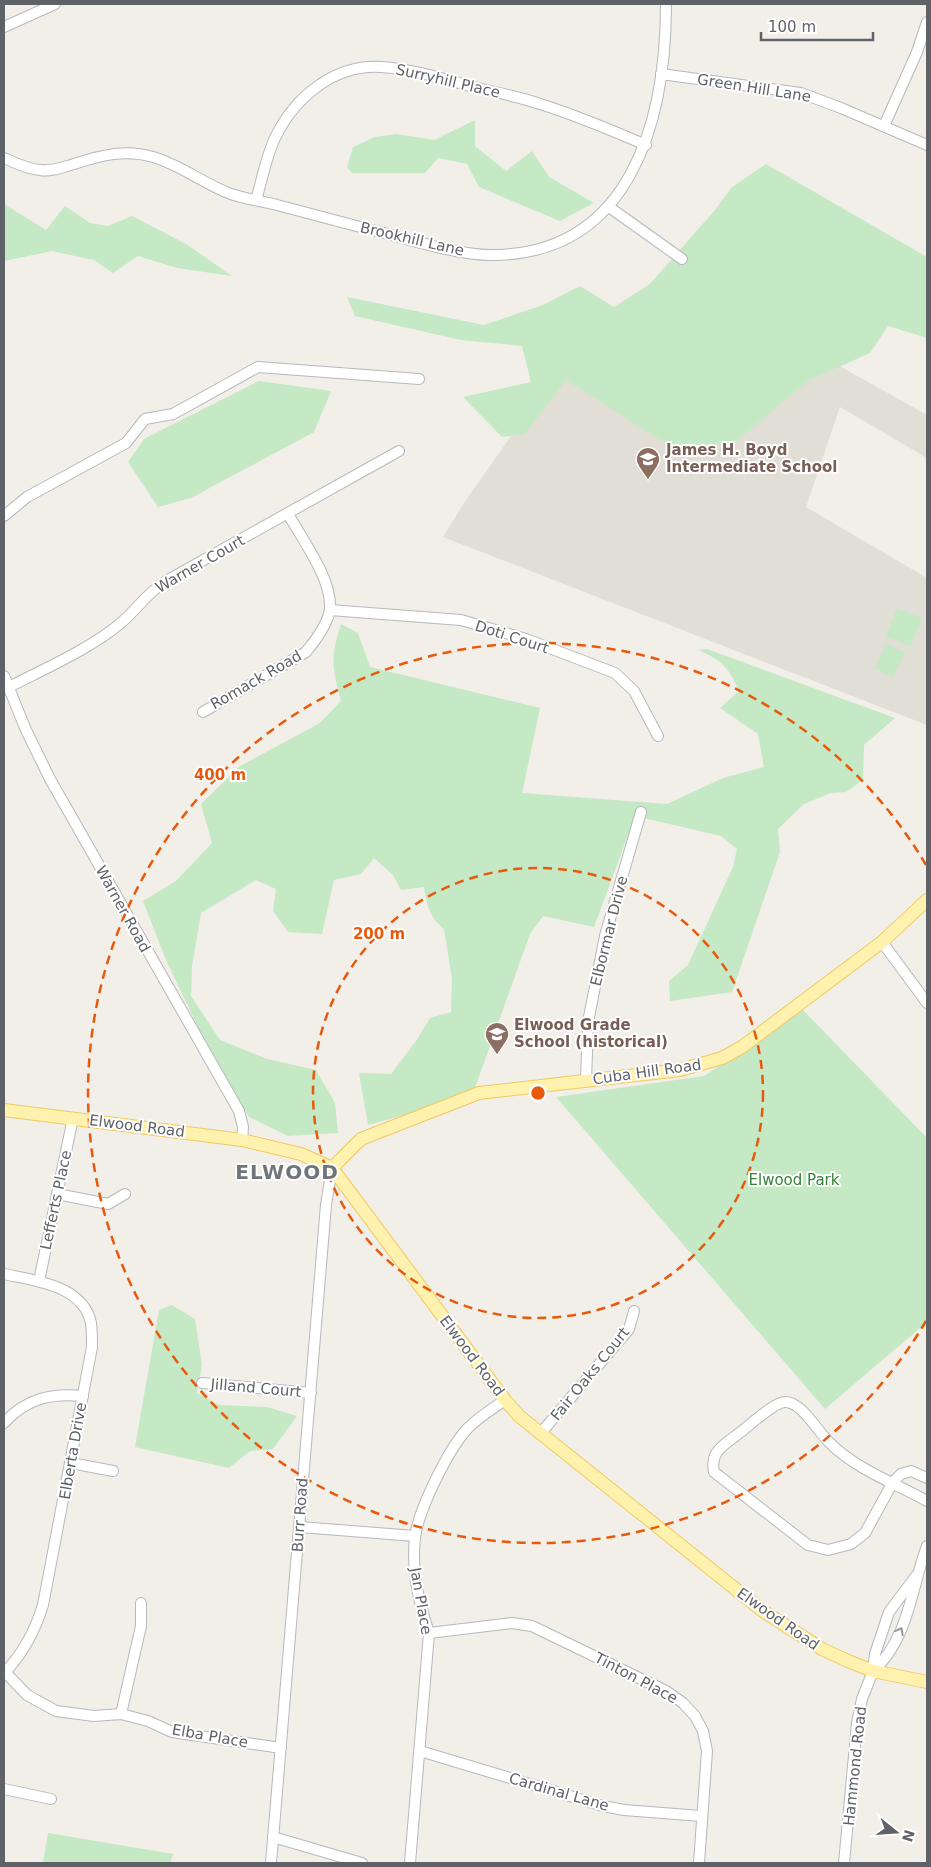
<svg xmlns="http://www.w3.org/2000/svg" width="931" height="1867" font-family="'DejaVu Sans',sans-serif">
<rect width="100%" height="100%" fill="#f1efe8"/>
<!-- education -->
<polygon fill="#e1ded6" points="670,271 927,415 927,458 840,407 806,507 927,578 927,725 443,537 464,503 511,436 565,366"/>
<!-- green -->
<g fill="#c5e8c5">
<polygon points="475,120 475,146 506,171 532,151 549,177 594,203 560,221 479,187 467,164 438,158 425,173 352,173 347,167 353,147 375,137 396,134 434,140"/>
<polygon points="766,164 927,257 927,338 888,326 870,353 809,380 734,443 672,447 566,380 525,434 502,437 463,397 531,382 522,346 461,340 355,316 347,297 484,325 543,305 580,286 614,307 650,284 715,210 731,188"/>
<polygon points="4,204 46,230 65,206 90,223 108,226 132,216 186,244 232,276 177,268 138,256 113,273 94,260 52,251 4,261"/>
<polygon points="259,381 331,391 314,432 191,498 158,507 128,462 144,439"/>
<polygon points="897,608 922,618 911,646 886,637"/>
<path d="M 341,624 L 358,633 L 370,667 L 540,708 L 522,793 L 667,804 L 723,778 L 764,767 L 758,734 L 720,708 L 739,691 C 729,667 721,660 698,650 L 707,649 L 895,718 L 864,745 L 863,780 L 846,792 L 831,793 L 804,804 L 778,829 L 780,852 L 732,992 L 670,1001 L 669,981 L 688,965 L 733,867 L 737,849 L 721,836 L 635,816 L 594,927 L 543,916 L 530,934 L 472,1096 L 368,1125 L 359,1073 L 391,1074 L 416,1041 L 430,1018 L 451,1012 L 452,979 L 444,929 C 429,917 427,905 424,887 L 401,890 L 393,875 L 374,858 L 361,874 L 334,880 L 322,934 L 288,932 L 273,911 L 276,889 L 256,880 L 201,913 L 192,966 L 191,996 L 220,1040 L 267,1059 L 316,1070 L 335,1103 L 338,1133 L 288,1136 L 249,1117 L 198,1027 L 166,960 L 143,901 L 176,881 L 212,843 L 201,804 L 240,766 L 320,723 L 341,701 C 332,667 330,658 341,624 Z"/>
<polygon points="886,644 905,652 893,677 875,669"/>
<polygon points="803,1010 927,1138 927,1322 825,1409 556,1097 704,1076"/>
<polygon points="172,1305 195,1319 202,1365 197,1393 219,1405 267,1407 297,1416 273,1449 250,1451 229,1468 135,1447 159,1310"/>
<polygon points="48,1833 173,1854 170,1863 43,1863"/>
</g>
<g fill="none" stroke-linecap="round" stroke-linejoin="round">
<!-- minor casing -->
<g stroke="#b5b8bc" stroke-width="12">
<g id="minor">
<polyline points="4,27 55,4"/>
<polyline points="661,74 801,93 841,108 927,145"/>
<polyline points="884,126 917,52 927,22"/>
<path d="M 4,158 C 15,163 27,169 40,170 C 52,172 63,167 74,164 C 101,155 126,149 153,157 C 181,165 204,184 231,194 C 245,199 262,201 277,205 C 308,213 340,222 372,230 C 405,238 457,255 490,255 C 631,256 666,120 666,4"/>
<path d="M 256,200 C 262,180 266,157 275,138 C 294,98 334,64 381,67 C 412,69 441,78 470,86 C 493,92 517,96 540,104 C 576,115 611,130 646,145"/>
<polyline points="609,207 682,259"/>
<polyline points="4,516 27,497 126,443 145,419 173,414 258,367 419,379"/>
<polyline points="330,610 461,620 526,639 615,673 634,691 658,736"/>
<polyline points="4,676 26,730 50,779 239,1111 243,1127 242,1140"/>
<path d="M 9,687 C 44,669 92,648 122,622 C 137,609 148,592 166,581 L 399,451"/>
<path d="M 203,712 L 306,652 C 315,641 329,623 330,608 C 332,579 302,539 288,514"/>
<polyline points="882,942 927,1003"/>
<polyline points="586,1081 588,1022 605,936 641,812"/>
<polyline points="57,1194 108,1204 125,1194"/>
<path d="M 4,1274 C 35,1281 83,1285 91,1323 C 92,1331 92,1340 92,1347 L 43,1605 C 35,1631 23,1654 4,1673"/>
<polyline points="39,1281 73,1118"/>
<polyline points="202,1383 311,1393"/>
<path d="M 4,1423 C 26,1398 52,1393 83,1396"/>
<polyline points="540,1434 629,1329 634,1311"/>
<polyline points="71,1463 113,1471"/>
<path d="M 927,1478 L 911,1471 L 901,1474 L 893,1482 L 865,1533 L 851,1544 L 828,1550 L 808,1545 L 714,1472 C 710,1451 723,1446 738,1434 C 748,1427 774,1402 785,1402 C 801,1401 818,1432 829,1442 C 855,1469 895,1483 927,1501"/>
<polyline points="300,1527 415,1536"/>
<polyline points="429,1633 512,1623 532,1626 666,1691 683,1703 695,1716 703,1731 707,1751 699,1863"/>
<path d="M 873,1671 C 909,1639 911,1588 927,1546"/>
<polyline points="5,1672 27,1695 56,1711 94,1716 121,1714 148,1721 172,1732 281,1748"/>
<polyline points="121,1714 141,1626 141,1603"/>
<polyline points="420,1751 603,1806 624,1810 701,1816"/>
<polyline points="4,1789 51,1799"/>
<polyline points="273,1837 362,1863"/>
<polyline points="271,1863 326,1205 332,1168"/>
<path d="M 410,1863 L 429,1633 C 419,1602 411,1571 415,1538 C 418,1510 449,1448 468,1428 C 479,1417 492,1409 505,1400"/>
<polyline points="844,1863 857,1723 862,1699 873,1671 875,1654 889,1612 916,1576"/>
</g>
</g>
<!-- major casing -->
<g stroke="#f2c960" stroke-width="14">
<g id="major">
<polyline points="4,1110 242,1140 301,1154 332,1168 505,1400 519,1416 763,1611 822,1649 848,1661 873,1671 927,1682"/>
<polyline points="332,1168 361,1139 479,1093 680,1070 722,1058 742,1047 882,942 927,900"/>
</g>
</g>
<!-- minor -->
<use href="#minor" stroke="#fff" stroke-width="10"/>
<!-- major -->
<use href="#major" stroke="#fff2af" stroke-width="12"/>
</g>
<!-- one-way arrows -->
<defs><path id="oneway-chevron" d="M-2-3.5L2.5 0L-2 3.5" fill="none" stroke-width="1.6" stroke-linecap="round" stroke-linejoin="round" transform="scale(1.25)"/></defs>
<use stroke="#979a9d" href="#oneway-chevron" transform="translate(900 1631) rotate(-62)"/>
<!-- distance rings -->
<g fill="none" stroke="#e8590c" stroke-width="2.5" stroke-dasharray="9 6">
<circle cx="538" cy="1093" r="225"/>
<path d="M926 1321A450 450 0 1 1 926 865"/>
</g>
<!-- icons -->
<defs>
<g id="school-pin" transform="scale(1.25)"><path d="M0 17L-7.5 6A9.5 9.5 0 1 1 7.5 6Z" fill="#8d6e63" stroke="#fff"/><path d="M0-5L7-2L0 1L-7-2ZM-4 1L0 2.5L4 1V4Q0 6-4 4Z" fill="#fff"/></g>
</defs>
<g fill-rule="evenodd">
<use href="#school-pin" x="648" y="459"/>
<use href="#school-pin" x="497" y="1034"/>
</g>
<g text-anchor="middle" stroke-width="4" stroke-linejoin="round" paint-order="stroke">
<!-- street labels -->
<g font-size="15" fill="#5f6368" stroke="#fff">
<text transform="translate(448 81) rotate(13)" y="5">Surryhill Place</text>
<text transform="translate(754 88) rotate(9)" y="5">Green Hill Lane</text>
<text transform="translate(412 239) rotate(13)" y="5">Brookhill Lane</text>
<text transform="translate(200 564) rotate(-30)" y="5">Warner Court</text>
<text transform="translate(512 637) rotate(18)" y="5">Doti Court</text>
<text transform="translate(256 680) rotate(-30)" y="5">Romack Road</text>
<text transform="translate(123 909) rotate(61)" y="5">Warner Road</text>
<text transform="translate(609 931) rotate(-76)" y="5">Elbormar Drive</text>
<text transform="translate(647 1072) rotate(-8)" y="5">Cuba Hill Road</text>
<text transform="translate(137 1126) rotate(7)" y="5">Elwood Road</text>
<text transform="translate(56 1200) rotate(-78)" y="5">Lefferts Place</text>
<text transform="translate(472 1356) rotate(53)" y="5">Elwood Road</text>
<text transform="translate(590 1374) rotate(-51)" y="5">Fair Oaks Court</text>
<text transform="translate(256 1388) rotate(5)" y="5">Jilland Court</text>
<text transform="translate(73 1451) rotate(-80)" y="5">Elberta Drive</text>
<text transform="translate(300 1515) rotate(-86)" y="5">Burr Road</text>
<text transform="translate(421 1601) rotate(80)" y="5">Jan Place</text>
<text transform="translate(778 1619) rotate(35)" y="5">Elwood Road</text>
<text transform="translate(636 1678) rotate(28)" y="5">Tinton Place</text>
<text transform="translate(210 1736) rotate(10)" y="5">Elba Place</text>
<text transform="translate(855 1766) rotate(-84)" y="5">Hammond Road</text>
<text transform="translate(559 1792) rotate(16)" y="5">Cardinal Lane</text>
</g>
<!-- education labels -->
<g font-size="15" font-weight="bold" fill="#785e54" stroke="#fff" text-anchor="start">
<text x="666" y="455">James H. Boyd<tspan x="666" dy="17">Intermediate School</tspan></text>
<text x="514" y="1030">Elwood Grade<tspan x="514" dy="17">School (historical)</tspan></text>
</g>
<!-- park labels -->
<g font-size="15" fill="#348238" stroke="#fff">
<text x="794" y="1185">Elwood Park</text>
</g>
<!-- district labels -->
<g font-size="20" font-weight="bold" letter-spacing="1" fill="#70757a" stroke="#fff">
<text x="287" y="1179">ELWOOD</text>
</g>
</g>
<circle cx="538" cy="1093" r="8" fill="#e8590c" stroke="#fff" stroke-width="2.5"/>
<g font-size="15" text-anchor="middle" font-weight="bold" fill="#e8590c" stroke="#fff" stroke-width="4" stroke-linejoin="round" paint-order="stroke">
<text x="220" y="780">400 m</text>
<text x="379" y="939">200 m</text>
</g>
<!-- border -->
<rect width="931" height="1867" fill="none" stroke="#5f6368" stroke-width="10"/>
<!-- north arrow -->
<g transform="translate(896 1832) rotate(107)" stroke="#ffffff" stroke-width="4" paint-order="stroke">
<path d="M0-4L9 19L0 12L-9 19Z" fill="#5f6368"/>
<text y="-8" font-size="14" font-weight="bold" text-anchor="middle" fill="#5f6368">N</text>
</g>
<!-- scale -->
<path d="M761 32v8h112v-8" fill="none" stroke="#5f6368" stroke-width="2.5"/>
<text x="768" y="32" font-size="15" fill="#5f6368" stroke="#ffffff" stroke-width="4" paint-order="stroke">100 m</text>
</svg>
